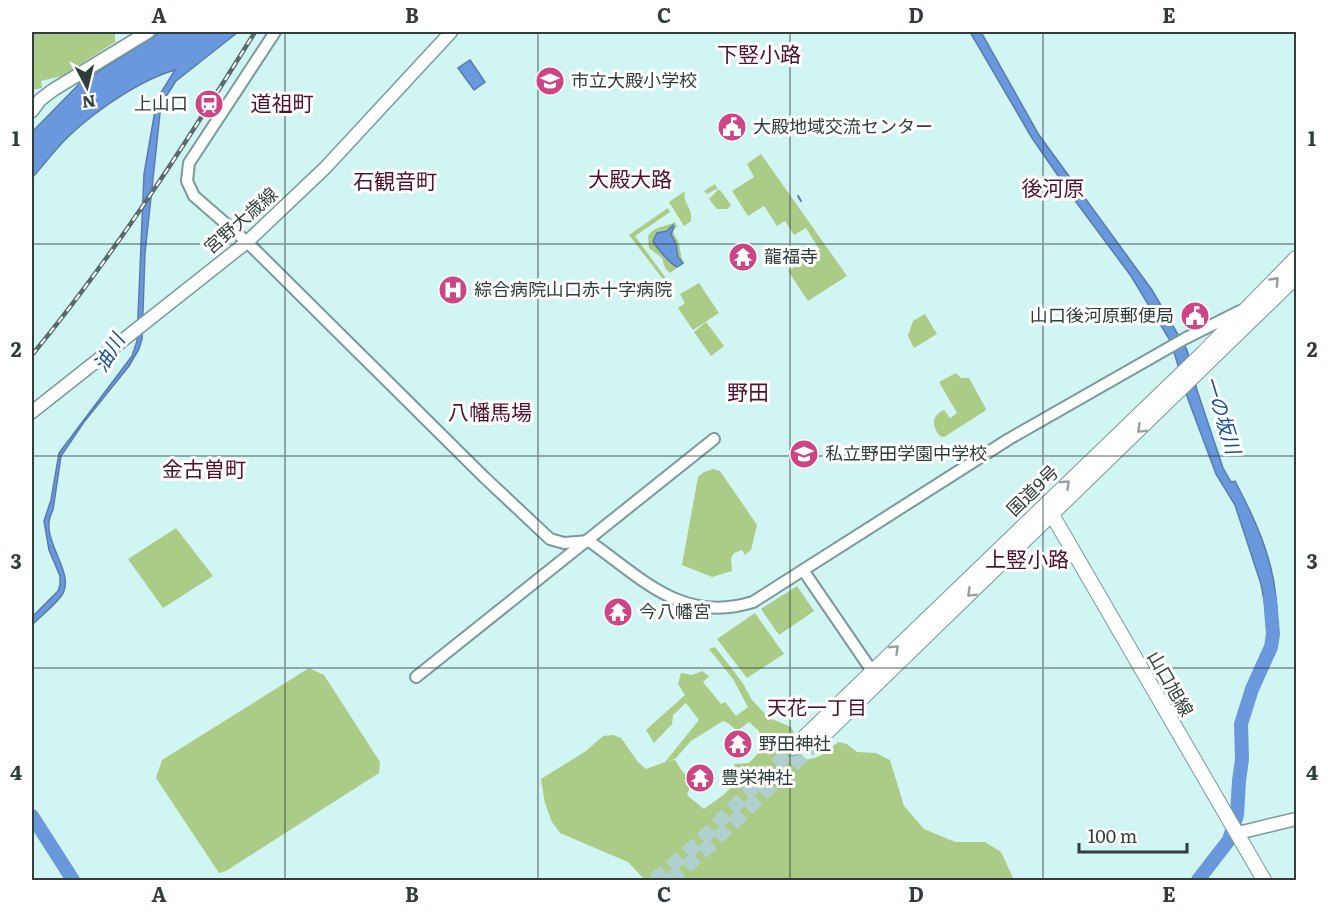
<svg xmlns="http://www.w3.org/2000/svg" width="1328" height="912" font-family="Literata,'Noto Sans JP',serif">
<rect width="100%" height="100%" fill="#d0f5f3"/>
<!-- green -->
<g fill="#aacc86" fill-rule="evenodd">
<polygon points="32,32 115,32 115,42 62,76 41,81 42,88 32,90"/>
<polygon points="761,154 847,276 808,301 788,271 820,250 806,228 794,235 785,221 777,226 764,206 748,216 732,191 754,177 747,164"/>
<polygon points="715,184 718,190 720,190 731,205 727,209 717,209 709,199 717,191 716,189 707,194 704,191"/>
<path d="M 685,191 C 682,203 693,207 691,221 L 684,226 L 669,202 Z"/>
<polygon points="668,208 670,212 635,236 671,285 669,287 629,235"/>
<path d="M 675,222 L 677,226 L 673,231 C 674,236 678,239 679,244 C 681,251 680,256 684,263 L 670,273 L 665,268 L 662,258 L 649,248 L 648,236 C 654,226 665,227 675,222 Z"/>
<polygon points="699,283 719,313 693,330 678,308 685,303 680,294"/>
<polygon points="925,314 937,334 914,348 908,336 913,321"/>
<polygon points="706,322 724,346 711,356 694,332"/>
<path d="M 956,373 L 961,378 L 969,378 L 986,409 L 985,411 L 944,437 L 940,436 C 932,427 931,415 944,410 L 950,418 L 957,413 L 939,382 Z"/>
<polygon points="713,469 720,471 757,525 751,550 745,555 742,550 734,553 731,558 732,571 712,577 682,565 698,477 704,472"/>
<polygon points="176,528 213,576 163,608 128,559"/>
<polygon points="797,586 814,611 779,635 761,609"/>
<polygon points="755,613 784,654 747,678 717,639"/>
<path d="M 715,647 L 742,682 L 752,700 L 769,718 L 791,727 L 796,736 L 786,748 C 806,768 820,758 838,742 L 847,744 L 857,752 L 876,753 L 890,760 L 904,806 L 924,829 L 955,842 L 985,842 L 1001,852 L 1014,880 L 645,880 L 628,862 L 560,833 L 552,822 L 545,803 L 541,779 L 586,751 L 603,736 L 613,735 L 621,738 L 638,762 L 646,769 L 665,762 L 699,720 L 686,703 L 673,715 L 672,724 L 654,743 L 646,730 L 685,695 L 678,684 L 681,673 L 692,675 L 702,671 L 709,676 L 703,682 L 721,704 L 725,702 L 736,716 L 748,707 L 733,679 L 709,649 ZM 723,721 L 728,723 L 737,731 L 749,722 L 759,731 L 759,737 L 765,746 L 749,763 L 734,764 C 743,786 720,797 704,809 L 687,795 L 692,782 L 682,771 L 675,760 L 667,761 L 675,759 L 691,741 Z"/>
<polygon points="309,668 324,675 380,762 379,773 226,871 219,873 156,778 162,760"/>
</g>
<!-- water -->
<g fill="#6998dd" stroke="#587dad" stroke-width="1.5">
<path d="M 161,32 L 238,32 L 176,81 L 161,104 L 145,253 L 142,339 L 139,349 L 129,366 L 84,422 L 61,456 L 53,510 C 36,538 77,571 62,595 C 54,606 41,616 32,625 L 32,617 L 58,591 L 60,585 L 60,576 L 49,550 L 44,521 L 51,500 L 59,453 L 132,356 L 137,341 L 144,174 L 157,99 L 175,70 C 140,80 95,111 69,136 C 55,149 44,165 32,178 L 32,132 L 81,82 Z"/>
<path d="M 970,32 L 981,32 L 1039,135 L 1152,290 L 1187,350 L 1197,390 L 1223,468 L 1231,482 L 1235,481 C 1250,510 1265,540 1272,573 C 1275,585 1276,598 1277,610 L 1272,614 L 1266,611 L 1261,584 L 1235,505 L 1216,474 L 1188,399 L 1171,342 L 1131,276 L 1079,206 L 1032,138 Z"/>
<polygon points="470,60 485,82 474,90 458,68"/>
<path d="M 673,225 L 674,227 L 671,234 L 676,244 L 678,257 L 683,263 L 677,267 C 672,265 656,248 653,241 L 657,233 L 667,231 Z"/>
</g>
<g fill="none" stroke-linecap="round" stroke-linejoin="round">
<!-- stream -->
<polyline stroke="#587dad" stroke-width="2" points="798,196 801,201"/>
<!-- river -->
<g stroke="#6998dd" stroke-width="14">
<polyline points="32,816 73,880"/>
<polyline points="1198,880 1229,840 1237,815 1239,781 1242,759 1241,724 1252,689 1271,647 1273,634 1270,598"/>
</g>
<!-- trunk-tunnel -->
<g stroke="#b0d0cf" stroke-width="14" stroke-dasharray="14 7" stroke-linecap="butt">
<polyline points="654,880 698,843 793,748"/>
<polyline points="670,880 703,852 820,739"/>
</g>
<!-- tertiary casing -->
<g stroke="#799b99" stroke-width="14">
<g id="tertiary">
<path d="M 275,32 L 189,163 L 187,181 L 194,196 L 247,242 L 485,478 L 550,539 L 564,543 L 589,541 C 643,579 682,624 753,602 L 1009,439 L 1186,338 L 1240,311"/>
<polyline points="803,570 872,671"/>
<polyline points="416,677 714,439"/>
</g>
</g>
<!-- secondary casing -->
<g stroke="#799b99" stroke-width="15">
<g id="secondary">
<polyline points="32,111 40,100 53,90 148,32"/>
<polyline points="32,412 247,242 325,168 451,32"/>
<polyline points="1238,833 1296,819"/>
</g>
</g>
<!-- primary casing -->
<g stroke="#799b99" stroke-width="16">
<polyline id="primary" points="1047,506 1264,880"/>
</g>
<!-- trunk casing -->
<g stroke="#799b99" stroke-width="16">
<g id="trunk">
<polyline points="820,739 1296,277"/>
<polyline points="793,748 1203,353 1296,258"/>
</g>
</g>
<!-- tertiary -->
<use href="#tertiary" stroke="#fff" stroke-width="10"/>
<!-- secondary -->
<use href="#secondary" stroke="#fff" stroke-width="12"/>
<!-- primary -->
<use href="#primary" stroke="#fff" stroke-width="14"/>
<!-- trunk -->
<use href="#trunk" stroke="#fff" stroke-width="14"/>
<!-- rail casing -->
<g stroke="#586b6b" stroke-width="4.5">
<path id="rail" d="M 32,355 C 115,254 186,143 255,32"/>
</g>
<!-- rail -->
<use href="#rail" stroke="#fff" stroke-width="2" stroke-dasharray="7" stroke-linecap="butt"/>
</g>
<!-- one-way arrows -->
<defs><path id="oneway-chevron" d="M-2-3.5L2.5 0L-2 3.5" fill="none" stroke-width="1.6" stroke-linecap="round" stroke-linejoin="round" transform="scale(1.5)"/></defs>
<g stroke="#979e9e">
<use href="#oneway-chevron" transform="translate(1275 281) rotate(-47)"/>
<use href="#oneway-chevron" transform="translate(1141 429) rotate(136)"/>
<use href="#oneway-chevron" transform="translate(1066 484) rotate(-44)"/>
<use href="#oneway-chevron" transform="translate(971 593) rotate(136)"/>
<use href="#oneway-chevron" transform="translate(895 649) rotate(-44)"/>
</g>
<!-- grid -->
<path fill="none" stroke="#2f3d3d" stroke-width="1.5" stroke-opacity="0.55" d="M 285,32 L 285,880M 538,32 L 538,880M 790,32 L 790,880M 1043,32 L 1043,880M 32,244 L 1296,244M 32,456 L 1296,456M 32,668 L 1296,668"/>
<!-- icons -->
<defs>
<g id="school-disc" transform="scale(1.5)"><circle r="9.5" fill="#cc4585" stroke="#fff"/><path d="M0-5L7-2L0 1L-7-2ZM-4 1L0 2.5L4 1V4Q0 6-4 4Z" fill="#fff"/></g>
<g id="station-disc" transform="scale(1.5)"><circle r="9.5" fill="#cc4585" stroke="#fff"/><path d="M-3-6H3Q5-6 5-4V2Q5 4 3 4L4.5 6H3L1.5 4h-3L-3 6H-4.5L-3 4Q-5 4-5 2V-4Q-5-6-3-6ZM-3.5-4v3h7v-3ZM-3.5 1v1.5H-2V1ZM2 1v1.5H3.5V1Z" fill="#fff"/></g>
<g id="civic-disc" transform="scale(1.5)"><circle r="9.5" fill="#cc4585" stroke="#fff"/><path d="M-.6-6.5H3V-4.5H.6V-3L4-1V1h2V6H-6V1h2V-1L-.6-3ZM-1.2 2.5V6h2.4V2.5Z" fill="#fff"/></g>
<g id="temple-disc" transform="scale(1.5)"><circle r="9.5" fill="#cc4585" stroke="#fff"/><path d="M0-6L5-2H3V0L6.5 2.5H4V6H1.5V3h-3V6H-4V2.5H-6.5L-3 0V-2H-5Z" fill="#fff"/></g>
<g id="hospital-disc" transform="scale(1.5)"><circle r="9.5" fill="#cc4585" stroke="#fff"/><path d="M-5-5h3v3.5h4V-5h3V5h-3V1.5h-4V5h-3Z" fill="#fff"/></g>
</defs>
<g fill-rule="evenodd">
<use href="#school-disc" x="550" y="81"/>
<use href="#station-disc" x="209" y="104"/>
<use href="#civic-disc" x="732" y="127"/>
<use href="#temple-disc" x="743" y="257"/>
<use href="#hospital-disc" x="453" y="290"/>
<use href="#civic-disc" x="1195" y="316"/>
<use href="#school-disc" x="804" y="454"/>
<use href="#temple-disc" x="618" y="612"/>
<use href="#temple-disc" x="738" y="744"/>
<use href="#temple-disc" x="700" y="778"/>
</g>
<g text-anchor="middle" stroke-width="6" stroke-linejoin="round" paint-order="stroke">
<!-- poi labels -->
<g font-size="18" fill="#2f3d3d" stroke="#fff" text-anchor="start">
<text x="571" y="87">市立大殿小学校</text>
<text x="188" y="110" text-anchor="end">上山口</text>
<text x="753" y="133">大殿地域交流センター</text>
<text x="764" y="263">龍福寺</text>
<text x="474" y="296">綜合病院山口赤十字病院</text>
<text x="1174" y="322" text-anchor="end">山口後河原郵便局</text>
<text x="825" y="460">私立野田学園中学校</text>
<text x="639" y="618">今八幡宮</text>
<text x="759" y="750">野田神社</text>
<text x="721" y="784">豊栄神社</text>
</g>
<!-- street labels -->
<g font-size="18" fill="#2f3d3d" stroke="#fff">
<text transform="translate(241 221) rotate(-41)" y="6">宮野大歳線</text>
<text transform="translate(1033 491) rotate(-44)" y="6">国道9号</text>
<text transform="translate(1170 684) rotate(60)" y="6">山口旭線</text>
</g>
<!-- water labels -->
<g font-size="20" font-style="italic" fill="#134e9f" stroke="#fff">
<text transform="translate(109 353) rotate(-59)" y="7">油川</text>
<text transform="translate(1222 415) rotate(73)" y="7">一の坂川</text>
</g>
<!-- neighbourhood labels -->
<g font-size="20" fill="#501030" stroke="#fff">
<text x="817" y="715">天花一丁目</text>
</g>
<!-- quarter labels -->
<g font-size="21" fill="#501030" stroke="#fff">
<text x="759" y="62">下竪小路</text>
<text x="282" y="111">道祖町</text>
<text x="630" y="187">大殿大路</text>
<text x="395" y="189">石観音町</text>
<text x="1053" y="196">後河原</text>
<text x="748" y="400">野田</text>
<text x="490" y="420">八幡馬場</text>
<text x="204" y="477">金古曽町</text>
<text x="1027" y="567">上竪小路</text>
</g>
</g>
<!-- border -->
<rect width="1328" height="912" fill="none" stroke="#ffffff" stroke-width="66"/>
<!-- north arrow -->
<g transform="translate(87 87) rotate(173)" stroke="#ffffff" stroke-width="4.5" paint-order="stroke">
<path d="M0-4.5L10 22L0 15L-10 22Z" fill="#2f3d3d"/>
<text y="-9" font-size="16" font-weight="bold" text-anchor="middle" fill="#2f3d3d">N</text>
</g>
<!-- scale -->
<path d="M1079 843v9h108v-9" fill="none" stroke="#2f3d3d" stroke-width="3"/>
<text x="1088" y="843" font-size="18" fill="#2f3d3d" stroke="#ffffff" stroke-width="4.5" paint-order="stroke">100 m</text>
<rect x="33" y="33" width="1262" height="846" fill="none" stroke="#2f3d3d" stroke-width="2"/>
<g font-size="20" text-anchor="middle" font-weight="bold" fill="#2f3d3d">
<text x="159" y="23">A</text>
<text x="412" y="23">B</text>
<text x="664" y="23">C</text>
<text x="916" y="23">D</text>
<text x="1169" y="23">E</text>
<text x="16" y="146">1</text>
<text x="1312" y="146">1</text>
<text x="16" y="357">2</text>
<text x="1312" y="357">2</text>
<text x="16" y="569">3</text>
<text x="1312" y="569">3</text>
<text x="16" y="780">4</text>
<text x="1312" y="780">4</text>
<text x="159" y="902">A</text>
<text x="412" y="902">B</text>
<text x="664" y="902">C</text>
<text x="916" y="902">D</text>
<text x="1169" y="902">E</text>
</g>
</svg>
